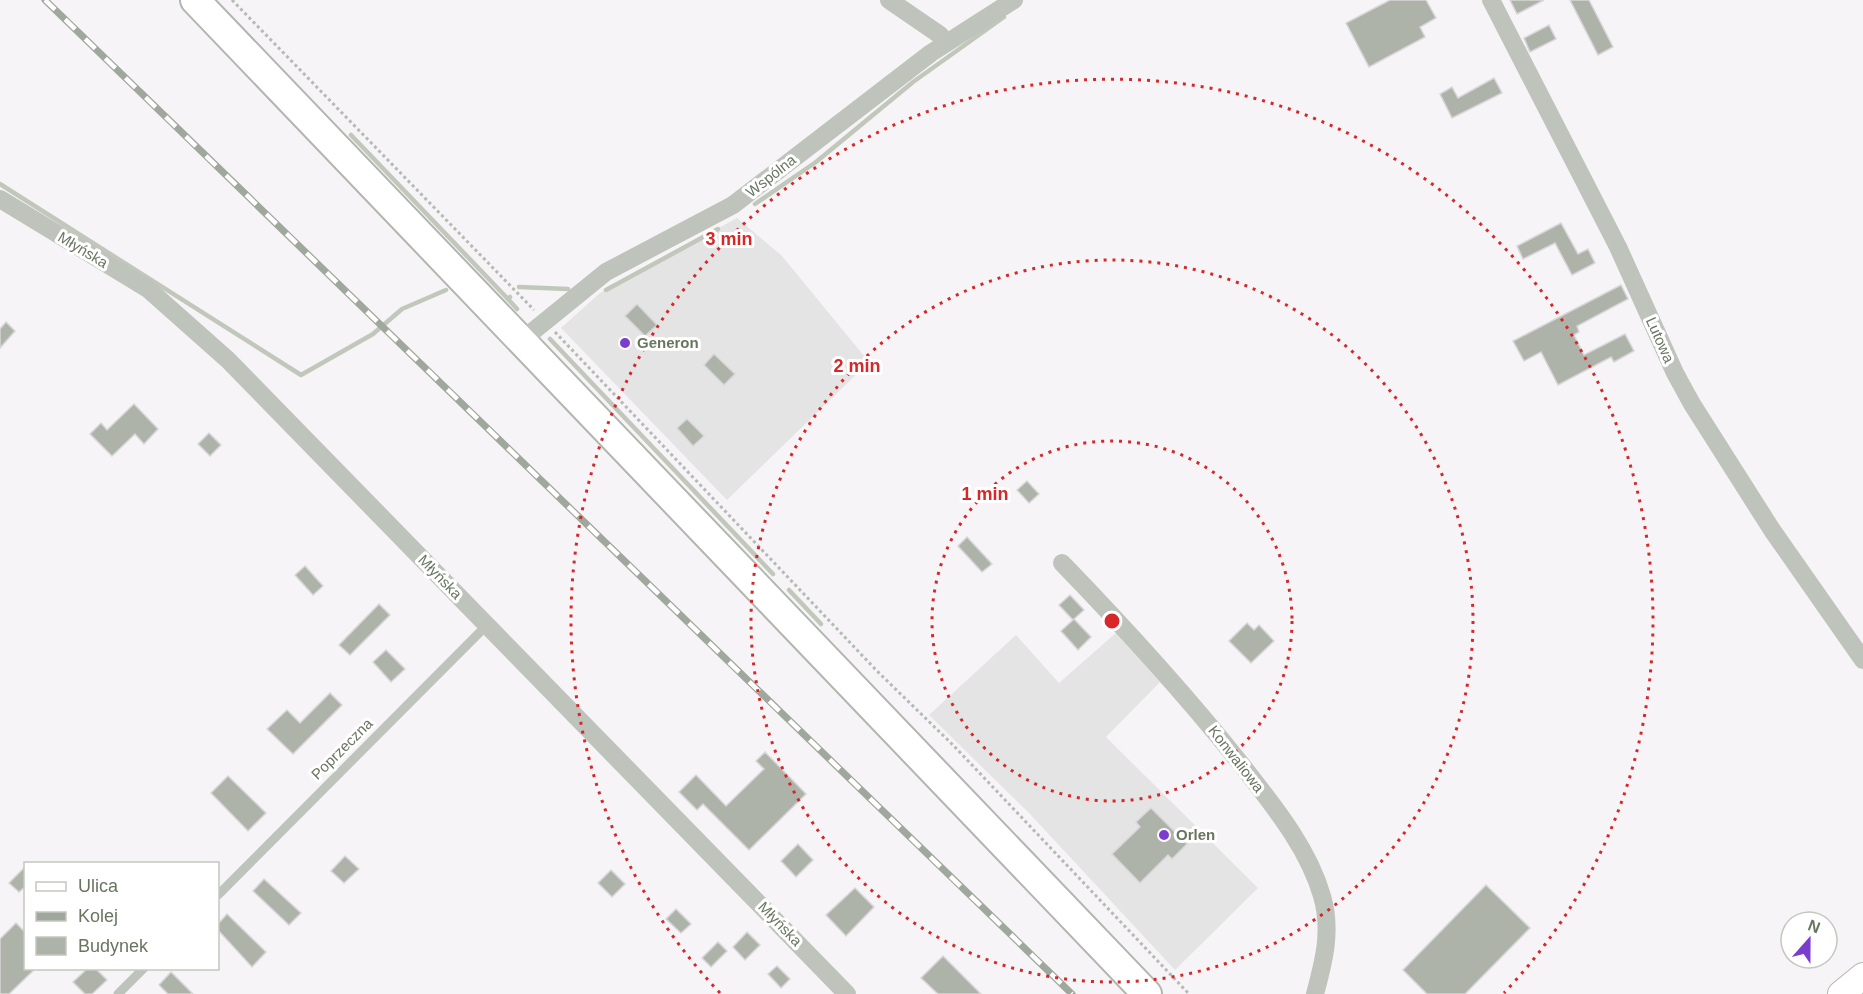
<svg xmlns="http://www.w3.org/2000/svg" width="1863" height="994" font-family="Arial,sans-serif">
<rect width="100%" height="100%" fill="#f6f4f6"/>
<!-- built -->
<g fill="#e5e4e4">
<polygon points="737,218 782,256 869,362 727,500 561,328 600,293"/>
<polygon points="1117,632 1160,682 1106,737 1258,888 1175,970 1029,813 929,715 1016,635 1059,683"/>
</g>
<g fill="none" stroke-linecap="round" stroke-linejoin="round">
<!-- stream -->
<g stroke="#c1c7ba" stroke-width="4.5">
<polyline points="351,135 508,299 510,297"/>
<polyline points="0,184 301,375 373,334 402,309 446,290"/>
<polyline points="755,204 816,162 913,82 1004,17"/>
<polyline points="519,287 568,289"/>
<polyline points="606,290 718,229"/>
<polyline points="508,299 517,309"/>
<polyline points="550,339 773,574"/>
<polyline points="789,590 821,624"/>
</g>
</g>
<!-- building -->
<g fill="#adb3a8" stroke="#d8d6d8" stroke-width="1.5">
<polygon points="1390,0 1426,0 1436,18 1420,27 1425,37 1369,67 1346,23"/>
<polygon points="1510,0 1544,0 1517,14"/>
<polygon points="1570,0 1589,0 1613,47 1598,55"/>
<polygon points="1549,25 1556,39 1530,52 1524,38"/>
<polygon points="1494,78 1502,93 1452,118 1440,94 1452,87 1458,98"/>
<polygon points="1561,223 1578,254 1588,249 1595,263 1572,275 1555,243 1523,259 1517,246"/>
<polygon points="1621,285 1628,299 1577,326 1579,332 1574,335 1584,355 1625,334 1634,351 1614,362 1611,357 1558,385 1541,352 1524,361 1513,341"/>
<polygon points="637,304 657,325 645,336 625,316"/>
<polygon points="6,322 15,331 0,348 0,329"/>
<polygon points="714,354 735,374 724,385 704,365"/>
<polygon points="134,404 158,429 144,444 135,434 112,456 90,434 101,423 107,430"/>
<polygon points="687,419 704,436 693,446 677,428"/>
<polygon points="209,433 221,445 210,456 198,444"/>
<polygon points="1027,481 1039,494 1029,503 1017,490"/>
<polygon points="967,537 992,564 982,572 958,546"/>
<polygon points="305,566 323,586 313,595 295,575"/>
<polygon points="1070,595 1084,610 1074,619 1091,637 1078,650 1061,631 1073,620 1059,605"/>
<polygon points="379,604 390,615 350,655 339,645"/>
<polygon points="1247,623 1254,630 1259,625 1274,641 1251,663 1229,641"/>
<polygon points="386,650 405,669 391,682 373,662"/>
<polygon points="330,693 342,705 293,754 267,729 287,710 300,723"/>
<polygon points="765,752 806,794 749,850 703,804 697,810 679,792 696,775 726,806 764,769 756,761"/>
<polygon points="228,776 266,813 248,831 211,793"/>
<polygon points="1151,808 1187,844 1172,859 1168,855 1140,883 1112,854 1140,827 1136,822"/>
<polygon points="798,844 813,860 796,877 781,861"/>
<polygon points="345,856 359,869 344,883 331,871"/>
<polygon points="26,866 26,886 19,892 9,883"/>
<polygon points="611,870 625,884 612,897 598,883"/>
<polygon points="264,879 301,913 289,925 253,891"/>
<polygon points="1486,885 1530,928 1465,994 1427,994 1403,970"/>
<polygon points="855,888 874,907 846,936 826,915"/>
<polygon points="676,909 691,924 681,933 666,919"/>
<polygon points="227,914 266,952 252,967 218,930 218,924"/>
<polygon points="16,923 26,933 26,969 35,969 9,994 0,994 0,939"/>
<polygon points="747,932 760,945 745,960 733,947"/>
<polygon points="718,942 727,951 711,967 702,958"/>
<polygon points="943,956 981,994 938,994 921,978"/>
<polygon points="777,966 790,979 781,988 768,974"/>
<polygon points="87,969 96,969 107,980 92,994 85,994 73,982"/>
<polygon points="171,972 193,994 168,994 159,985"/>
</g>
<g fill="none" stroke-linecap="round" stroke-linejoin="round">
<!-- secondary casing -->
<g stroke="#b2b8ae" stroke-width="28">
<polyline id="secondary" points="1841,994 1863,976"/>
</g>
<!-- primary casing -->
<g stroke="#b1b6ae" stroke-width="32">
<polyline id="primary" points="195,0 1147,994"/>
</g>
<!-- path -->
<g stroke="#b6bab4" stroke-width="3" stroke-dasharray="3 3" stroke-linecap="butt">
<polyline points="232,0 534,310"/>
<polyline points="555,332 877,671 953,745 1189,994"/>
</g>
<!-- service -->
<g stroke="#bec3bc" stroke-width="9">
<polyline points="218,895 487,625"/>
<polyline points="118,994 144,968"/>
</g>
<!-- minor -->
<g stroke="#bec3bc" stroke-width="18">
<polyline points="889,0 940,35 946,43"/>
<polyline points="1491,0 1618,247 1675,373 1692,404 1772,530 1863,660"/>
<polyline points="0,199 148,289 228,360 847,994"/>
<polyline points="521,341 606,272 733,205 931,53 1014,0"/>
<path d="M 1062,563 C 1125,628 1185,694 1241,764 C 1272,804 1308,847 1322,896 C 1332,930 1324,961 1315,994"/>
</g>
<!-- secondary -->
<use href="#secondary" stroke="#fff" stroke-width="26"/>
<!-- primary -->
<use href="#primary" stroke="#fff" stroke-width="28"/>
<!-- rail casing -->
<g stroke="#a0a79c" stroke-width="7">
<polyline id="rail" points="45,0 1072,994"/>
</g>
<!-- rail -->
<use href="#rail" stroke="#fff" stroke-width="4.5" stroke-dasharray="14" stroke-linecap="butt"/>
</g>
<!-- distance rings -->
<g fill="none" stroke="#d62828" stroke-width="3" stroke-dasharray="3 6">
<circle cx="1112" cy="621" r="180"/>
<circle cx="1112" cy="621" r="361"/>
<path d="M720 993A541 541 0 1 1 1504 993"/>
</g>
<!-- markers -->
<g fill="#7a3dce" stroke="#fff" stroke-width="2">
<circle cx="625" cy="343" r="6"/>
<circle cx="1164" cy="835" r="6"/>
</g>
<g text-anchor="middle" stroke-width="6" stroke-linejoin="round" paint-order="stroke">
<!-- street labels -->
<g font-size="15" fill="#687660" stroke="#fff">
<text transform="translate(771 176) rotate(-38)" y="5">Wspólna</text>
<text transform="translate(83 250) rotate(31)" y="5">Młyńska</text>
<text transform="translate(1660 340) rotate(66)" y="5">Lutowa</text>
<text transform="translate(440 577) rotate(46)" y="5">Młyńska</text>
<text transform="translate(342 749) rotate(-45)" y="5">Poprzeczna</text>
<text transform="translate(1236 759) rotate(52)" y="5">Konwaliowa</text>
<text transform="translate(780 924) rotate(46)" y="5">Młyńska</text>
</g>
<!-- poi labels -->
<g font-size="15" font-weight="bold" fill="#687660" stroke="#fff" text-anchor="start">
<text x="637" y="348">Generon</text>
<text x="1176" y="840">Orlen</text>
</g>
</g>
<circle cx="1112" cy="621" r="9" fill="#d62828" stroke="#fff" stroke-width="3"/>
<g font-size="18" text-anchor="middle" font-weight="bold" fill="#d62828" stroke="#fff" stroke-width="6" stroke-linejoin="round" paint-order="stroke">
<text x="729" y="245">3 min</text>
<text x="857" y="372">2 min</text>
<text x="985" y="500">1 min</text>
</g>
<!-- legend -->
<rect x="24" y="862" width="195" height="108" fill="#ffffff" stroke="#c3c8bf" stroke-width="1.5"/>
<rect x="36" y="882" width="30" height="9" fill="#ffffff" stroke="#c3c8bf" stroke-width="1.5"/>
<text x="78" y="892" font-size="18" fill="#687660">Ulica</text>
<rect x="36" y="912" width="30" height="9" fill="#a0a79c" stroke="#c3c8bf" stroke-width="1.5"/>
<text x="78" y="922" font-size="18" fill="#687660">Kolej</text>
<rect x="36" y="937" width="30" height="18" fill="#adb3a8" stroke="#c3c8bf" stroke-width="1.5"/>
<text x="78" y="952" font-size="18" fill="#687660">Budynek</text>
<!-- north arrow -->
<g transform="translate(1809 940) rotate(21)"><circle r="28" fill="#ffffff" stroke="#c3c8bf" stroke-width="1.5"/>
<path d="M0-4.5L10 22L0 15L-10 22Z" fill="#7a3dce"/>
<text y="-9" font-size="16" font-weight="bold" text-anchor="middle" fill="#687660">N</text>
</g>
</svg>
